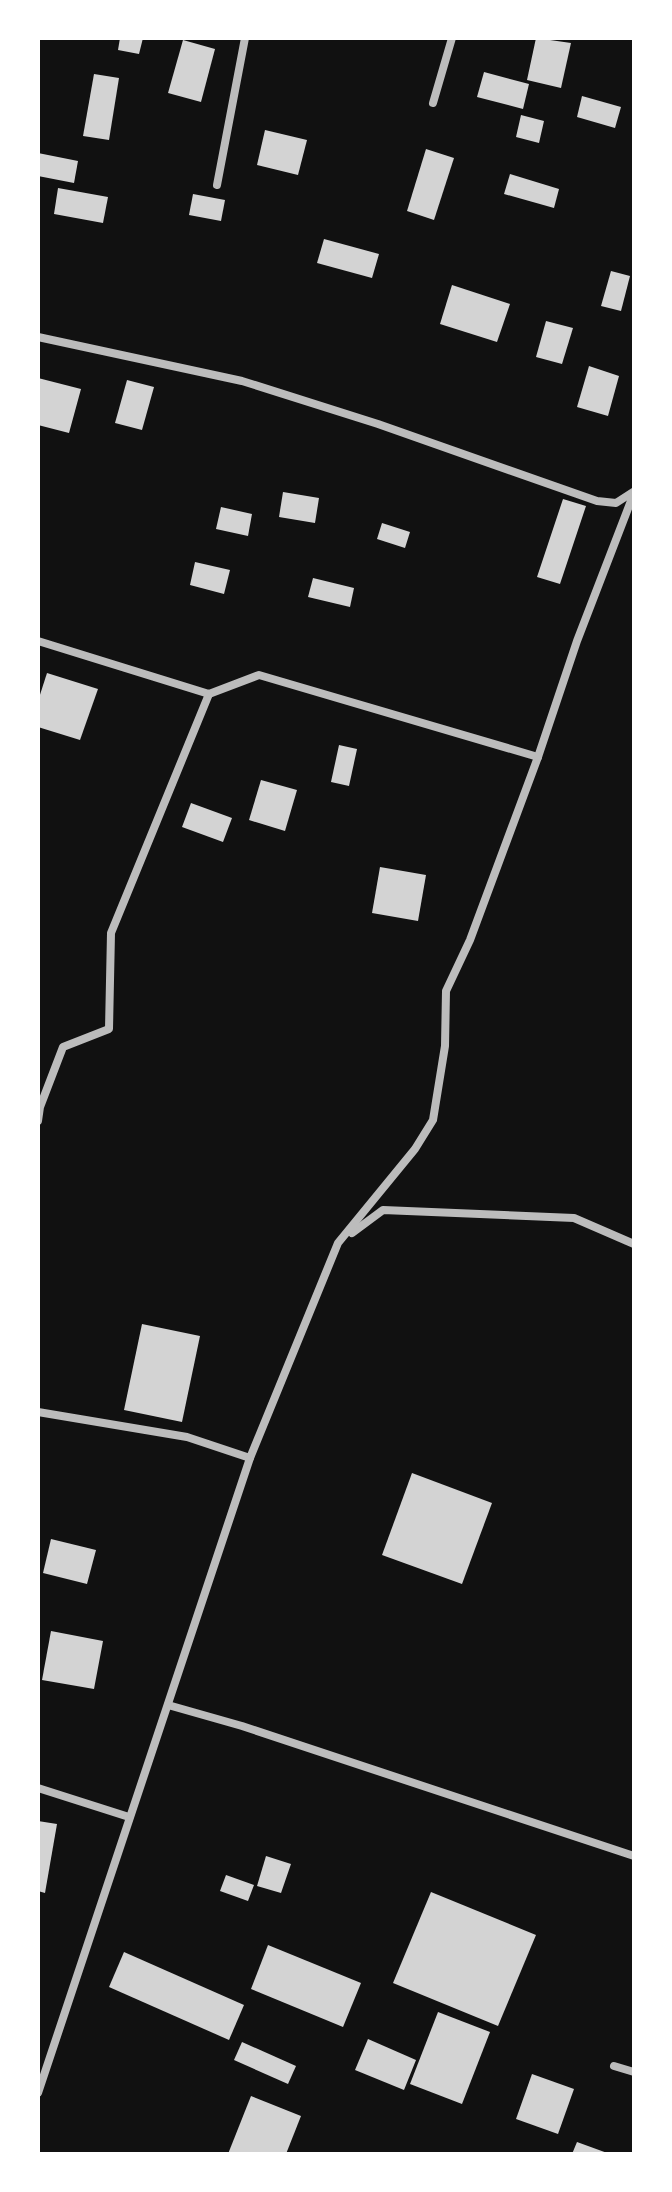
<svg xmlns="http://www.w3.org/2000/svg" width="672" height="2192" font-family="'Space Grotesk',sans-serif">
<rect width="100%" height="100%" fill="#111"/>
<!-- building -->
<g fill="#d3d3d3">
<polygon points="120,38 143,38 139,54 118,50"/>
<polygon points="536,38 571,43 561,88 527,80"/>
<polygon points="183,40 215,49 201,102 168,93"/>
<polygon points="484,72 529,84 523,109 477,97"/>
<polygon points="94,74 119,78 109,140 83,136"/>
<polygon points="582,96 621,107 615,128 577,117"/>
<polygon points="521,115 544,121 539,143 516,137"/>
<polygon points="265,130 307,140 298,175 257,165"/>
<polygon points="426,149 454,158 434,220 407,211"/>
<polygon points="38,153 78,161 74,183 38,176"/>
<polygon points="510,174 559,189 554,208 504,194"/>
<polygon points="58,188 108,197 103,223 54,214"/>
<polygon points="193,194 225,200 221,221 189,215"/>
<polygon points="324,239 379,254 372,278 317,263"/>
<polygon points="611,271 630,276 621,311 601,306"/>
<polygon points="452,285 510,304 497,342 440,324"/>
<polygon points="546,321 573,328 562,364 536,357"/>
<polygon points="589,366 619,376 608,416 577,407"/>
<polygon points="38,378 81,389 69,433 38,425"/>
<polygon points="127,380 154,387 142,430 115,423"/>
<polygon points="283,492 319,498 315,523 279,517"/>
<polygon points="563,499 586,506 560,584 537,577"/>
<polygon points="221,507 252,514 248,536 216,529"/>
<polygon points="382,523 410,532 405,548 377,539"/>
<polygon points="195,562 230,570 224,594 190,585"/>
<polygon points="313,578 354,588 350,607 308,597"/>
<polygon points="47,673 98,689 80,740 38,727 38,701"/>
<polygon points="339,745 357,749 349,786 331,782"/>
<polygon points="261,780 297,790 285,831 249,820"/>
<polygon points="191,803 232,818 223,842 182,827"/>
<polygon points="380,867 426,875 418,921 372,913"/>
<polygon points="142,1324 200,1336 182,1422 124,1410"/>
<polygon points="412,1473 492,1503 462,1584 382,1555"/>
<polygon points="51,1539 96,1550 87,1584 43,1573"/>
<polygon points="51,1631 103,1641 94,1689 42,1680"/>
<polygon points="38,1821 57,1824 45,1893 38,1891"/>
<polygon points="266,1856 291,1864 281,1893 257,1886"/>
<polygon points="226,1875 254,1885 248,1901 220,1891"/>
<polygon points="431,1892 536,1935 498,2026 393,1983"/>
<polygon points="268,1945 361,1983 343,2027 251,1989"/>
<polygon points="124,1952 244,2005 229,2040 109,1987"/>
<polygon points="438,2012 490,2032 462,2104 410,2084"/>
<polygon points="368,2039 416,2060 404,2090 355,2070"/>
<polygon points="242,2042 296,2066 288,2084 234,2060"/>
<polygon points="532,2074 574,2089 558,2134 516,2119"/>
<polygon points="251,2096 301,2116 286,2154 228,2154"/>
<polygon points="577,2142 610,2154 572,2154"/>
</g>
<g fill="none" stroke-linecap="round" stroke-linejoin="round">
<!-- minor -->
<g stroke="#bcbcbc" stroke-width="8">
<polyline points="433,103 452,38"/>
<polyline points="217,185 245,38"/>
<polyline points="38,337 242,381 378,424 597,501 616,503 633,492"/>
<polyline points="38,641 209,694 259,675 538,757"/>
<polyline points="38,1121 40,1107 63,1047 109,1029 111,933 209,694"/>
<polyline points="352,1233 383,1210 574,1218 634,1244"/>
<polyline points="38,1412 187,1437 250,1458"/>
<polyline points="168,1705 242,1726 634,1856"/>
<polyline points="38,1788 129,1817"/>
<polyline points="614,2066 634,2072"/>
<polyline points="38,2093 250,1458 338,1243 415,1149 433,1120 445,1046 446,991 470,940 538,757 577,641 634,493"/>
</g>
</g>
<!-- border -->
<rect width="672" height="2192" fill="none" stroke="#ffffff" stroke-width="80"/>
</svg>
